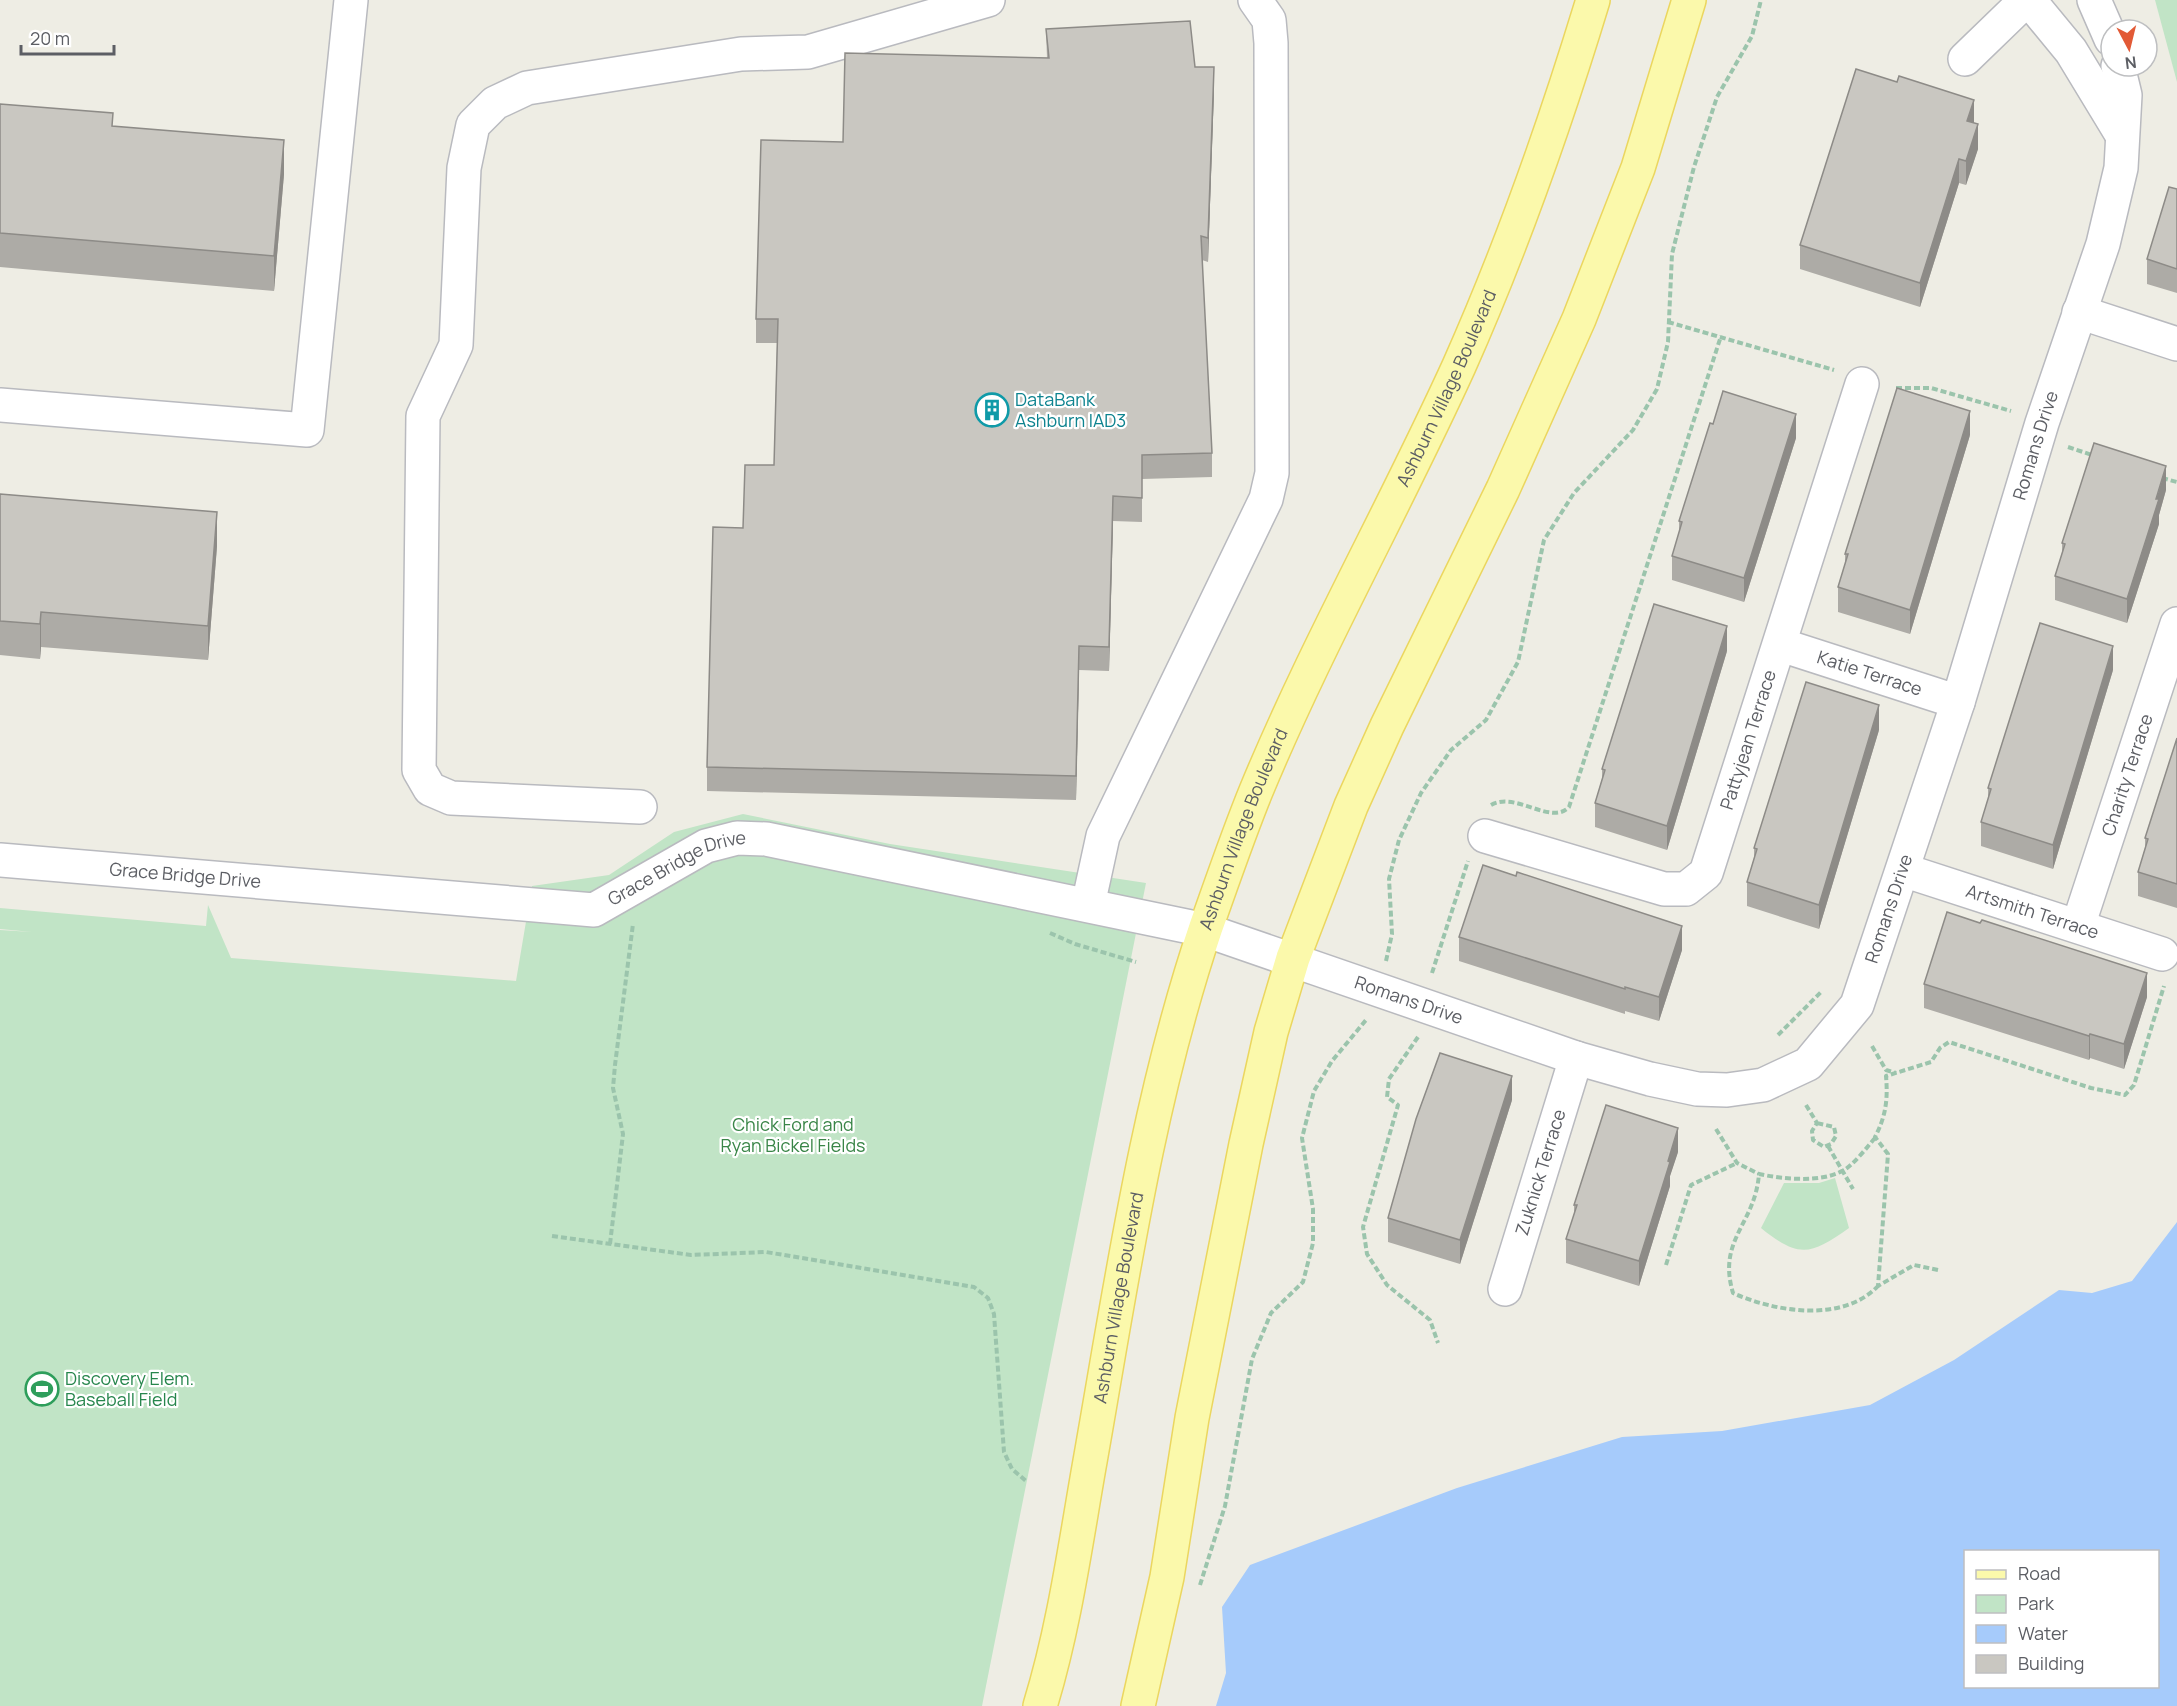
<svg xmlns="http://www.w3.org/2000/svg" width="2177" height="1706" font-family="Manrope,sans-serif">
<rect width="100%" height="100%" fill="#eeede4"/>
<!-- green -->
<g fill="#c1e4c6">
<polygon points="2155,0 2177,0 2177,82"/>
<polygon points="743,814 890,844 1146,883 982,1706 0,1706 0,930 32,932 0,929 0,908 206,926 208,905 231,958 516,981 532,886 609,875 674,832"/>
<path d="M 1835,1178 L 1849,1228 C 1811,1255 1799,1259 1761,1228 L 1784,1183 L 1819,1183 Z"/>
</g>
<!-- water -->
<path fill="#a6cbfb" fill-rule="evenodd" d="M 2177,1222 L 2177,1706 L 1216,1706 L 1226,1673 L 1222,1607 L 1250,1565 L 1457,1488 L 1622,1437 L 1722,1431 L 1870,1405 L 1954,1360 L 2059,1290 L 2092,1293 L 2132,1281 ZM 1966,1552 L 2158,1552 L 2158,1686 L 1966,1686 Z"/>
<g fill="none" stroke-linecap="round" stroke-linejoin="round">
<!-- minor casing -->
<g stroke="#b9babf" stroke-width="36">
<g id="minor">
<polyline points="2029,0 2071,51 2122,135"/>
<polyline points="2094,0 2111,39"/>
<polyline points="1965,59 2026,0"/>
<polyline points="2079,312 2177,344"/>
<polyline points="0,405 307,430 351,0"/>
<path id="s1" d="M 1781,645 L 1958,702"/>
<polyline points="640,807 451,798 430,789 419,770 423,416 456,345 464,168 473,125 495,103 527,88 741,54 808,52 988,0"/>
<path id="s2" d="M 1485,836 L 1664,889 L 1686,889 L 1706,873 L 1862,384"/>
<path id="s3" d="M 0,860 L 594,910 L 706,846 L 737,838 L 766,839 L 1205,930 L 1576,1058 L 1650,1079 L 1697,1089 L 1727,1090 L 1763,1085 L 1808,1064 L 1857,1005 L 1958,702 L 2042,423 L 2103,244 L 2121,168 L 2125,95 L 2118,66"/>
<path id="s4" d="M 1903,870 L 2162,954"/>
<polyline points="1088,905 1103,836 1266,499 1272,473 1271,43 1269,20 1255,0"/>
<path id="s5" d="M 2078,926 L 2177,624"/>
<path id="s6" d="M 1505,1289 L 1576,1058"/>
</g>
</g>
<!-- major casing -->
<g stroke="#ebd65f" stroke-width="36">
<g id="major">
<path id="s7" d="M 1040,1706 C 1064,1628 1075,1547 1089,1467 C 1121,1286 1147,1101 1206,927 C 1222,882 1238,835 1256,791 C 1316,646 1394,509 1459,366 C 1512,247 1555,125 1593,0"/>
<polyline points="1138,1706 1167,1577 1192,1418 1246,1144 1271,1032 1293,958 1351,806 1387,726 1503,489 1579,319 1638,168 1689,0"/>
</g>
</g>
<!-- path -->
<g stroke="#9bc4ac" stroke-width="4" stroke-dasharray="6 3" stroke-linecap="butt">
<polyline points="1668,322 1834,370"/>
<polyline points="1896,388 1931,388 2011,411"/>
<polyline points="2068,447 2095,456"/>
<polyline points="2162,478 2177,482"/>
<path d="M 1491,805 C 1516,791 1551,826 1569,807 L 1721,336"/>
<polyline points="1050,933 1075,944 1136,962"/>
<polyline points="1386,961 1392,934 1389,879 1399,840 1421,793 1451,750 1486,720 1518,662 1544,540 1574,493 1633,430 1657,389 1668,342 1672,254 1694,167 1717,97 1752,36 1761,0"/>
<polyline points="1432,973 1468,861"/>
<polyline points="1778,1035 1822,991"/>
<polyline points="1418,1037 1389,1079 1387,1097 1398,1105 1363,1227 1367,1254 1387,1285 1430,1320 1438,1343"/>
<polyline points="1872,1046 1886,1070 1896,1073"/>
<polyline points="1806,1105 1817,1123 1812,1131 1813,1140 1824,1147 1831,1144 1836,1136 1834,1127 1817,1123"/>
<polyline points="1716,1129 1737,1163 1759,1174"/>
<path d="M 1875,1138 C 1868,1146 1852,1167 1842,1171 C 1820,1183 1782,1179 1759,1174 C 1755,1225 1717,1239 1733,1293 C 1775,1312 1843,1323 1878,1286"/>
<polyline points="1828,1146 1853,1189"/>
<polyline points="552,1236 691,1255 766,1252 974,1287 988,1298 994,1314 1004,1452 1012,1469 1026,1481"/>
<polyline points="610,1244 623,1134 613,1088 615,1065 633,924"/>
<polyline points="1666,1265 1691,1185 1737,1163"/>
<path d="M 1938,1270 L 1914,1265 L 1878,1286 L 1888,1154 L 1875,1137 C 1886,1116 1888,1099 1886,1076 L 1931,1062 L 1940,1048 L 1949,1042 L 2091,1088 L 2125,1095 L 2134,1085 L 2164,986"/>
<polyline points="1200,1585 1225,1506 1252,1359 1271,1313 1303,1282 1313,1243 1313,1209 1302,1138 1314,1091 1332,1061 1366,1020"/>
</g>
<!-- minor -->
<use href="#minor" stroke="#fff" stroke-width="33"/>
<!-- major -->
<use href="#major" stroke="#fbf9ab" stroke-width="33"/>
</g>
<!-- wall -->
<g fill="#adaba6">
<polygon points="1046,29 1195,67 1214,91 1208,262 1202,260 1212,453 1212,477 1142,479 1142,522 1113,521 1109,671 1079,670 1076,800 707,791 707,767 743,528 774,465 777,343 756,343 756,319 1047,58"/>
<polygon points="0,104 113,126 284,174 274,291 0,267"/>
<polygon points="1974,123 1978,149 1966,185 1959,183 1920,307 1800,269 1800,245"/>
<polygon points="2177,189 2177,293 2147,284 2147,259"/>
<polygon points="1713,424 1796,438 1744,602 1672,580 1672,556 1679,533 1679,521"/>
<polygon points="1970,435 1910,634 1838,612 1838,587 1845,564 1845,554"/>
<polygon points="2166,490 2159,515 2159,524 2127,623 2055,600 2055,576 2062,553 2062,543"/>
<polygon points="0,494 217,546 208,660 41,647 40,659 0,655"/>
<polygon points="1727,651 1667,850 1595,827 1595,803 1602,779 1602,769"/>
<polygon points="2113,670 2053,869 1981,846 1981,822 1988,799 1988,788"/>
<polygon points="1879,730 1819,929 1747,906 1747,882 1754,858 1754,848"/>
<polygon points="2177,738 2177,908 2138,896 2138,872 2145,848 2145,838"/>
<polygon points="1459,937 1682,950 1659,1021 1625,1011 1625,1014 1459,961"/>
<polygon points="1924,984 2147,997 2124,1069 2090,1058 2089,1060 1924,1008"/>
<polygon points="1512,1100 1460,1264 1388,1242 1388,1218"/>
<polygon points="1678,1152 1670,1176 1670,1186 1639,1286 1566,1263 1566,1239 1574,1215 1574,1205"/>
</g>
<!-- shaded-wall -->
<g fill="#8d8b87">
<polygon points="1214,67 1214,91 1208,262 1208,238"/>
<polygon points="1974,100 1974,124 1967,121"/>
<polygon points="1978,124 1978,149 1966,185 1966,161"/>
<polygon points="284,140 284,174 274,291 274,256"/>
<polygon points="1959,159 1959,183 1920,307 1920,283"/>
<polygon points="1970,411 1970,435 1910,634 1910,610"/>
<polygon points="1796,414 1796,438 1744,602 1744,578"/>
<polygon points="2166,466 2166,490 2159,515 2159,524 2127,623 2127,599"/>
<polygon points="1113,496 1113,521 1109,671 1109,647"/>
<polygon points="217,512 217,546 208,660 208,626"/>
<polygon points="41,612 41,647 40,659 40,624"/>
<polygon points="1727,626 1727,651 1667,850 1667,826"/>
<polygon points="1079,646 1079,670 1076,800 1076,776"/>
<polygon points="2113,646 2113,670 2053,869 2053,845"/>
<polygon points="1879,705 1879,730 1819,929 1819,905"/>
<polygon points="1682,926 1682,950 1659,1021 1659,997"/>
<polygon points="2147,973 2147,997 2124,1069 2124,1044"/>
<polygon points="2090,1034 2090,1058 2089,1060 2089,1036"/>
<polygon points="1512,1076 1512,1100 1460,1264 1460,1240"/>
<polygon points="1678,1128 1678,1152 1670,1176 1670,1186 1639,1286 1639,1261 1668,1161"/>
</g>
<!-- building -->
<g fill="#c9c7c1" stroke="#8d8b87" stroke-width="1.5">
<polygon points="1190,21 1195,67 1214,67 1208,238 1201,236 1212,453 1142,455 1142,498 1113,496 1109,647 1079,646 1076,776 707,767 713,527 743,528 745,465 774,465 778,319 756,319 761,140 843,142 845,53 1049,58 1046,29"/>
<polygon points="1856,69 1897,82 1899,76 1974,100 1967,121 1978,124 1966,161 1959,159 1920,283 1800,245"/>
<polygon points="0,104 113,113 112,126 284,140 274,256 0,233"/>
<polygon points="2169,187 2177,189 2177,269 2147,259"/>
<polygon points="1897,388 1970,411 1910,610 1838,587 1848,554 1845,554"/>
<polygon points="1723,391 1796,414 1744,578 1672,556 1682,522 1679,521 1710,423 1713,424"/>
<polygon points="2094,443 2166,466 2156,499 2159,499 2127,599 2055,576 2065,544 2062,543"/>
<polygon points="0,494 217,512 208,626 41,612 40,624 0,621"/>
<polygon points="1654,604 1727,626 1667,826 1595,803 1605,770 1602,769"/>
<polygon points="2040,623 2113,646 2053,845 1981,822 1991,789 1988,788"/>
<polygon points="1806,682 1879,705 1819,905 1747,882 1757,849 1754,848"/>
<polygon points="2177,738 2177,884 2138,872 2148,839 2145,838"/>
<polygon points="1483,865 1516,876 1517,872 1682,926 1659,997 1625,987 1625,989 1459,937"/>
<polygon points="1947,912 1980,923 1982,920 2147,973 2124,1044 2090,1034 2089,1036 1924,984"/>
<polygon points="1440,1053 1512,1076 1460,1240 1388,1218 1416,1119"/>
<polygon points="1606,1105 1678,1128 1668,1161 1670,1162 1639,1261 1566,1239 1577,1205 1574,1205"/>
</g>
<!-- icons -->
<defs>
<g id="building-ring" transform="scale(1.725)"><circle r="9.5" fill="#fff" stroke="#0f9aa8" stroke-width="1.5"/><path d="M-4-6H4V6H1V3H-1V6H-4ZM-2.5-4.3h1.7v1.8h-1.7ZM.8-4.3h1.7v1.8H.8ZM-2.5-1h1.7V.8h-1.7ZM.8-1h1.7V.8H.8Z" fill="#0f9aa8"/></g>
<g id="stadium-ring" transform="scale(1.725)"><circle r="9.5" fill="#fff" stroke="#2e9e5b" stroke-width="1.5"/><path d="M0-5a6.5 5 0 1 0 0 10a6.5 5 0 1 0 0-10ZM-3.5-1.8h7v3.6h-7Z" fill="#2e9e5b"/></g>
</defs>
<g fill-rule="evenodd">
<use href="#building-ring" x="992" y="410"/>
<use href="#stadium-ring" x="42" y="1389"/>
</g>
<g text-anchor="middle" stroke-width="4.5" stroke-linejoin="round" paint-order="stroke">
<!-- street labels -->
<g font-size="18" fill="#5c5e64" stroke="#fff">
<text dy="6" stroke="none"><textPath href="#s7" startOffset="1388">Ashburn Village Boulevard</textPath></text>
<text dy="6" stroke="none"><textPath href="#s3" startOffset="2532">Romans Drive</textPath></text>
<text dy="6" stroke="none"><textPath href="#s1" startOffset="93">Katie Terrace</textPath></text>
<text dy="6" stroke="none"><textPath href="#s2" startOffset="374">Pattyjean Terrace</textPath></text>
<text dy="6" stroke="none"><textPath href="#s5" startOffset="159">Charity Terrace</textPath></text>
<text dy="6" stroke="none"><textPath href="#s7" startOffset="902">Ashburn Village Boulevard</textPath></text>
<text dy="6" stroke="none"><textPath href="#s3" startOffset="690">Grace Bridge Drive</textPath></text>
<text dy="6" stroke="none"><textPath href="#s3" startOffset="186">Grace Bridge Drive</textPath></text>
<text dy="6" stroke="none"><textPath href="#s3" startOffset="2046">Romans Drive</textPath></text>
<text dy="6" stroke="none"><textPath href="#s4" startOffset="136">Artsmith Terrace</textPath></text>
<text dy="6" stroke="none"><textPath href="#s3" startOffset="1450">Romans Drive</textPath></text>
<text dy="6" stroke="none"><textPath href="#s6" startOffset="122">Zuknick Terrace</textPath></text>
<text dy="6" stroke="none"><textPath href="#s7" startOffset="416">Ashburn Village Boulevard</textPath></text>
</g>
<!-- culture labels -->
<g font-size="18" fill="#0d838f" stroke="#fff" text-anchor="start">
<text x="1015" y="406">DataBank<tspan x="1015" dy="21">Ashburn IAD3</tspan></text>
</g>
<!-- park labels -->
<g font-size="18" fill="#398547" stroke="#fff">
<text x="793" y="1131">Chick Ford and<tspan x="793" dy="21">Ryan Bickel Fields</tspan></text>
</g>
<!-- leisure labels -->
<g font-size="18" fill="#27864d" stroke="#fff" text-anchor="start">
<text x="65" y="1385">Discovery Elem.<tspan x="65" dy="21">Baseball Field</tspan></text>
</g>
</g>
<!-- legend -->
<rect x="1964" y="1550" width="195" height="138" fill="#ffffff" stroke="#bebfc1" stroke-width="1.5"/>
<rect x="1976" y="1570" width="30" height="9" fill="#fbf9ab" stroke="#bebfc1" stroke-width="1.5"/>
<text x="2018" y="1580" font-size="18" fill="#5c5e64">Road</text>
<rect x="1976" y="1595" width="30" height="18" fill="#c1e4c6" stroke="#bebfc1" stroke-width="1.5"/>
<text x="2018" y="1610" font-size="18" fill="#5c5e64">Park</text>
<rect x="1976" y="1625" width="30" height="18" fill="#a6cbfb" stroke="#bebfc1" stroke-width="1.5"/>
<text x="2018" y="1640" font-size="18" fill="#5c5e64">Water</text>
<rect x="1976" y="1655" width="30" height="18" fill="#c9c7c1" stroke="#bebfc1" stroke-width="1.5"/>
<text x="2018" y="1670" font-size="18" fill="#5c5e64">Building</text>
<!-- north arrow -->
<g transform="translate(2129 48) rotate(173)"><circle r="28" fill="#ffffff" stroke="#bebfc1" stroke-width="1.5"/>
<path d="M0-4.5L10 22L0 15L-10 22Z" fill="#e25a36"/>
<text y="-9" font-size="16" font-weight="bold" text-anchor="middle" fill="#5c5e64">N</text>
</g>
<!-- scale -->
<path d="M21 45v9h93v-9" fill="none" stroke="#5c5e64" stroke-width="3"/>
<text x="30" y="45" font-size="18" fill="#5c5e64" stroke="#ffffff" stroke-width="4.5" paint-order="stroke">20 m</text>
</svg>
